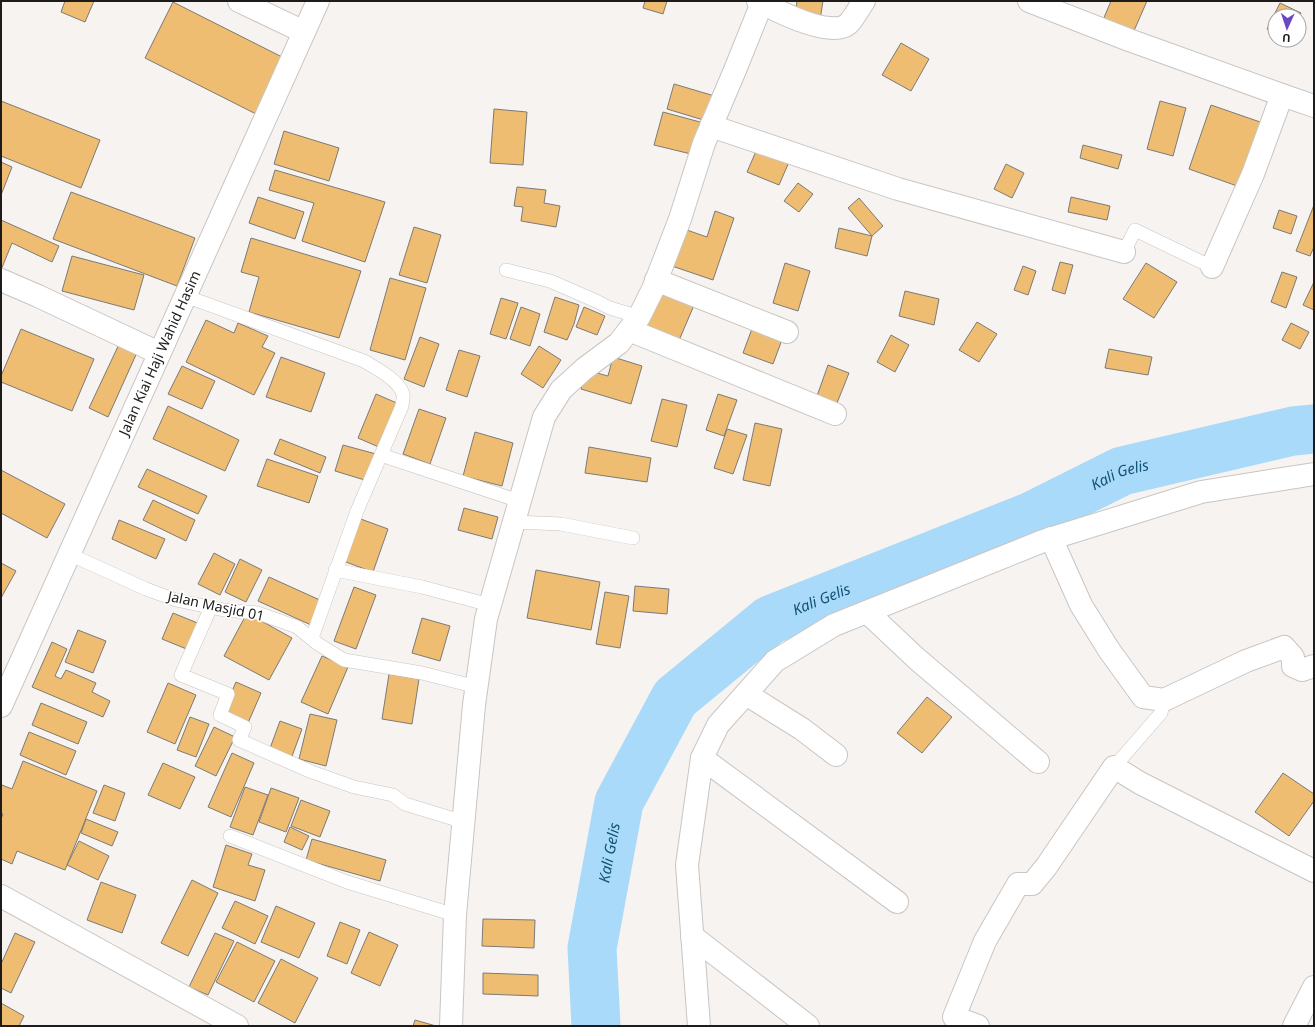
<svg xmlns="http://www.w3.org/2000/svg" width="1315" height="1027" font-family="'Noto Sans',sans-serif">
<rect width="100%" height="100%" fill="#f7f3f0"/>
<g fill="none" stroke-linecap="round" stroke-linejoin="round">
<!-- river -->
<path stroke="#aadaf9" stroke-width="49" id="s1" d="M 596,1026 L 592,948 L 619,802 L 675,698 L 770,620 L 1032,516 L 1122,471 L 1293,431 L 1314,429"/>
</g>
<!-- building -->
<g fill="#efbd72" stroke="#7c7a76">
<polygon points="65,1 94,1 85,22 61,12"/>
<polygon points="645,1 667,1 663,14 643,8"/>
<polygon points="797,1 823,1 820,20 795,16"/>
<polygon points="1111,1 1147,1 1133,33 1103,20"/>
<polygon points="173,2 288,60 260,116 145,58"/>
<polygon points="1280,3 1301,13 1299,17 1299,16 1275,16 1275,33 1267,29"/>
<polygon points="901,43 929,59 911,91 882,75"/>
<polygon points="674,84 718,97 710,122 667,109"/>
<polygon points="1,101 100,140 81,188 1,156"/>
<polygon points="1160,101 1186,108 1173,156 1147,149"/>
<polygon points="1211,105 1263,123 1240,187 1189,169"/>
<polygon points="494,109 527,112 523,165 490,163"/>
<polygon points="663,112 700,122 691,154 654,145"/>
<polygon points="284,131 339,148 329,181 274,164"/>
<polygon points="1083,145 1122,155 1118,169 1080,158"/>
<polygon points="757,149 789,162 779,185 747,172"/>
<polygon points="1,162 12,167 1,195"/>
<polygon points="1006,164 1024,173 1012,198 994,189"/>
<polygon points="275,170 385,202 365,262 302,241 314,203 269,190"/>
<polygon points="798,183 813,194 799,212 784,201"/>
<polygon points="517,187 546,190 544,203 560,206 556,227 521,221 523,207 514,206"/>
<polygon points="71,192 195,238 177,286 53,239"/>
<polygon points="258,197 304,212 295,239 249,223"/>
<polygon points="1071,197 1110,206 1107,220 1068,212"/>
<polygon points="859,198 883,226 872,236 848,208"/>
<polygon points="1314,205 1314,247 1310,256 1296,251"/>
<polygon points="1279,210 1297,216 1291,234 1273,228"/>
<polygon points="715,211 734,218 713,280 669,265 681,228 707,237"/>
<polygon points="1,220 59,246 52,262 12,243 1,270"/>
<polygon points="414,227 441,235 427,283 399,275"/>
<polygon points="839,228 872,236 867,256 835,248"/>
<polygon points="251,238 361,271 339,338 249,312 259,277 241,272"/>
<polygon points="72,256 144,275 134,310 62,291"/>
<polygon points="1060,262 1073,265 1065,294 1052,290"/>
<polygon points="785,263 810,271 798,311 773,303"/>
<polygon points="1146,263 1177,282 1154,318 1123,299"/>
<polygon points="1023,266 1036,271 1028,295 1014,290"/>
<polygon points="1282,272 1297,277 1286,308 1271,302"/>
<polygon points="390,278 426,288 405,360 370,350"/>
<polygon points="1314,282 1314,310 1303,305"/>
<polygon points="661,289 695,303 677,345 643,332"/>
<polygon points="905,291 939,299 934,325 899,316"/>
<polygon points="555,297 579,305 574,324 567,340 544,332"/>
<polygon points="501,298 518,303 506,339 490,334"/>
<polygon points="521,307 540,314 530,346 510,339"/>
<polygon points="584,307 605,316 597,335 576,327"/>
<polygon points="206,320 234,333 238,323 268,336 262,347 275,353 254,395 186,362"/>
<polygon points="977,322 997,334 979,362 959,350"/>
<polygon points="1291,323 1309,332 1300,349 1282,340"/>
<polygon points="753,326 783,337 773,364 743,353"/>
<polygon points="21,329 94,359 72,411 1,382 1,376"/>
<polygon points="891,335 909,345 895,372 877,362"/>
<polygon points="420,337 439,344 424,387 404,379"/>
<polygon points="121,340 139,348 108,417 89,408"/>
<polygon points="539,346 561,360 543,388 521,374"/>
<polygon points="1109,349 1152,357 1148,375 1105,368"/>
<polygon points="459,350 480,356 467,397 446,390"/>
<polygon points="281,357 325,373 311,412 266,397"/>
<polygon points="613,357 642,366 631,404 581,389 586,370 608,376"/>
<polygon points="828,365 849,373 837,403 817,396"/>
<polygon points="182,366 215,381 202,409 168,394"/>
<polygon points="376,394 399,404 381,448 358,438"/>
<polygon points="718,394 737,400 724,436 706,430"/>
<polygon points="662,399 687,405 677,447 651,441"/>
<polygon points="168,406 239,440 225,471 153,439"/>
<polygon points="419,409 446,418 430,464 403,454"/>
<polygon points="755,423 782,429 770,486 743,480"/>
<polygon points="727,429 747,435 733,474 714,468"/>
<polygon points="475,432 513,443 502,486 463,476"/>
<polygon points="280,439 326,457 320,473 274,454"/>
<polygon points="343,445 376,454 368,481 335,471"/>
<polygon points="589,447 651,458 647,482 585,473"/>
<polygon points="267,459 318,476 309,503 257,486"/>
<polygon points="147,469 207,496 198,514 138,487"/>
<polygon points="1,470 65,504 47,538 1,513"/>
<polygon points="153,500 195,520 186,541 143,520"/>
<polygon points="464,508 498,517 492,539 458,530"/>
<polygon points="358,518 388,529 373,572 343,561"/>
<polygon points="119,520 165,539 156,559 112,539"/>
<polygon points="214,553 235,564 220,595 198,584"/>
<polygon points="240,559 262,570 246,602 225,592"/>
<polygon points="1,563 16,571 1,598"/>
<polygon points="536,570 600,582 591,630 527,618"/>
<polygon points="269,577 322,601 311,625 258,601"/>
<polygon points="635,586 669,589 667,614 633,611"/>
<polygon points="354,587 376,595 356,649 334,641"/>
<polygon points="605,592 629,596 620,648 596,644"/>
<polygon points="173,613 200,624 189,650 162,639"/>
<polygon points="247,613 292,638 269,680 224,656"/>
<polygon points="422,618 450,626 440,661 412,653"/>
<polygon points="78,630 106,641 93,673 65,662"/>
<polygon points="52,642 67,649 55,676 61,679 66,670 96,683 92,692 110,701 103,717 32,687"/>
<polygon points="322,656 348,667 328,714 301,702"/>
<polygon points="389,674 419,679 412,724 382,719"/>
<polygon points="236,682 261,693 248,723 223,712"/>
<polygon points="168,683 196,695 175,744 147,732"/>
<polygon points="927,697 952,717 922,753 897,733"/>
<polygon points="41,703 87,722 78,744 32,725"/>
<polygon points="310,714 337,720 326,766 299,759"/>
<polygon points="190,717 209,724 196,757 177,750"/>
<polygon points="280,721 302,729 291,759 269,751"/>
<polygon points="214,727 235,737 216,776 195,766"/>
<polygon points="29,732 76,751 66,775 20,755"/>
<polygon points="232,753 254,763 231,817 208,807"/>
<polygon points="23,761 97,791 65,870 17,851 12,864 1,859 1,819 3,814 1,813 1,787 2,785 12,789"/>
<polygon points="163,763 195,777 180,809 148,795"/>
<polygon points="1283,773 1314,794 1314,801 1289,836 1255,812"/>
<polygon points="104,785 125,793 115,821 93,813"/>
<polygon points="245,787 268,795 253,835 230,827"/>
<polygon points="271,788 299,798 286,832 259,822"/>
<polygon points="301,800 330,811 320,837 291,826"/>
<polygon points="86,819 118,832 112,846 81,833"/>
<polygon points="290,827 309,836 302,850 284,842"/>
<polygon points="312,839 386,860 380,881 306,860"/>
<polygon points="79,841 109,856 98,880 67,865"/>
<polygon points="226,845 252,854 248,865 265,870 255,901 213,887"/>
<polygon points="192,880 218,893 188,956 161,943"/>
<polygon points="101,882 136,895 122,933 87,920"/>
<polygon points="235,901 268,916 255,944 222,928"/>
<polygon points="276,906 315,923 299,958 261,942"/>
<polygon points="483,919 535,920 534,948 482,946"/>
<polygon points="340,922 360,930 347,964 327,956"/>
<polygon points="369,932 398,945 380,986 351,973"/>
<polygon points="15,933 35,942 11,993 1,988 1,964"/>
<polygon points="215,933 234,941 208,995 189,987"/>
<polygon points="237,942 275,961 254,1002 216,982"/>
<polygon points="281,959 318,978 295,1023 258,1003"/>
<polygon points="483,973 538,975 538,996 483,994"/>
<polygon points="1,1003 24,1016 19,1026 1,1026"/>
<polygon points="415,1020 436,1026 413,1026"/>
</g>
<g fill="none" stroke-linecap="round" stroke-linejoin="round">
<!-- service casing -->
<g stroke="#c9c5c2" stroke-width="14">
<g id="service">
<polyline points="1124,252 1135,230 1212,267"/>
<polyline points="506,270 550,281 596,301 610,308 639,317"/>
<path d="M 185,296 L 364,361 C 375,368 398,379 403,394 C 404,397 402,403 402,406 L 357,511 L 312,638"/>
<polyline points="381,455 519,501"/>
<polyline points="514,522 561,524 633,538"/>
<polyline points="69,554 146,589 176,600 224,610 258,613 297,627 318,644 344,660 422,673 477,687"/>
<polyline points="335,570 422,587 490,605"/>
<polyline points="211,607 181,675 228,694 220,715 245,727 239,740 312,772 354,787 393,795 405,804 464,822"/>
<polyline points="1114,767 1161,713 1164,700"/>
<polyline points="230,836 347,882 455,915"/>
</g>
</g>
<!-- minor casing -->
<g stroke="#c9c5c2" stroke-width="24">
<g id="minor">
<polyline points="239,1 304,32"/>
<path d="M 758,1 C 775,10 831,39 848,24 C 854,18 859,8 864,1"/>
<polyline points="1029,1 1129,40 1282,95 1314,106"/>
<polyline points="711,126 898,189 1124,252"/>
<polyline points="1212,267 1253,174 1282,95"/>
<polyline points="1,280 38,296 159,353"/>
<polyline points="656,280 787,332"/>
<polyline points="629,330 835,414"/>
<polyline points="1051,538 1081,605 1109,650 1143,697 1164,700 1246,661 1284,647 1293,657 1293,666 1302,670 1314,666"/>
<polyline points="867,612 917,659 1038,762"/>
<polyline points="746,694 802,729 836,755"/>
<polyline points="702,758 897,902"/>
<polyline points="692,936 808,1026"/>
<polyline points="451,1026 455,915 474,705 486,619 544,417 561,390 584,369 619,343 639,317 653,289 680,219 704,143 735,70 762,3"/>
<polyline points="699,1026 687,865 702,758 718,725 775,661 834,625 1043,541 1201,492 1314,474"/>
<polyline points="978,1026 954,1017 985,941 1018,884 1032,884 1046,867 1114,767 1140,783 1314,871"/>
<polyline points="1294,1026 1314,987"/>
</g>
</g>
<!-- tertiary casing -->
<g stroke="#c9c5c2" stroke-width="24">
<g id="tertiary">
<path id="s2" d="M 1,706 L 318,1"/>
<polyline points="1,896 237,1026"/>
</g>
</g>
<!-- service -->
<use href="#service" stroke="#fff" stroke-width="13"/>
<!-- minor -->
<use href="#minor" stroke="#fff" stroke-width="22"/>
<!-- tertiary -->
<use href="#tertiary" stroke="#fff" stroke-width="22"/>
</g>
<g text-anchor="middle" stroke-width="3.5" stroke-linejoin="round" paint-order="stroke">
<!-- street labels -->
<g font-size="14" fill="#1d1c1a" stroke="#fff">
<text dy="5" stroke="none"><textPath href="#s2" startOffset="387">Jalan Kiai Haji Wahid Hasim</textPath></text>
<text transform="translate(216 606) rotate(12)" y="5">Jalan Masjid 01</text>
</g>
<!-- water labels -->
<g font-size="15" font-style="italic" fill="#125375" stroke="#fff">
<text dy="5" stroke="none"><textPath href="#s1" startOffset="847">Kali Gelis</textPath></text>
<text dy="5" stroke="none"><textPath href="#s1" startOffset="523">Kali Gelis</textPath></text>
<text dy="5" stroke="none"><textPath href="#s1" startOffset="175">Kali Gelis</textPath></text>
</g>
</g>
<!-- border -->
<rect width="1315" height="1027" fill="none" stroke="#1d1c1a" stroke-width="4"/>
<!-- north arrow -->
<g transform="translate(1287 28) rotate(183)"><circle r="19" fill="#ffffff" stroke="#a5a4a3"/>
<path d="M0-3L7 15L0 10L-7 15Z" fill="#6b48c1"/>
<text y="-6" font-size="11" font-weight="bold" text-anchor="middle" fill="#1d1c1a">U</text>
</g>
</svg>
